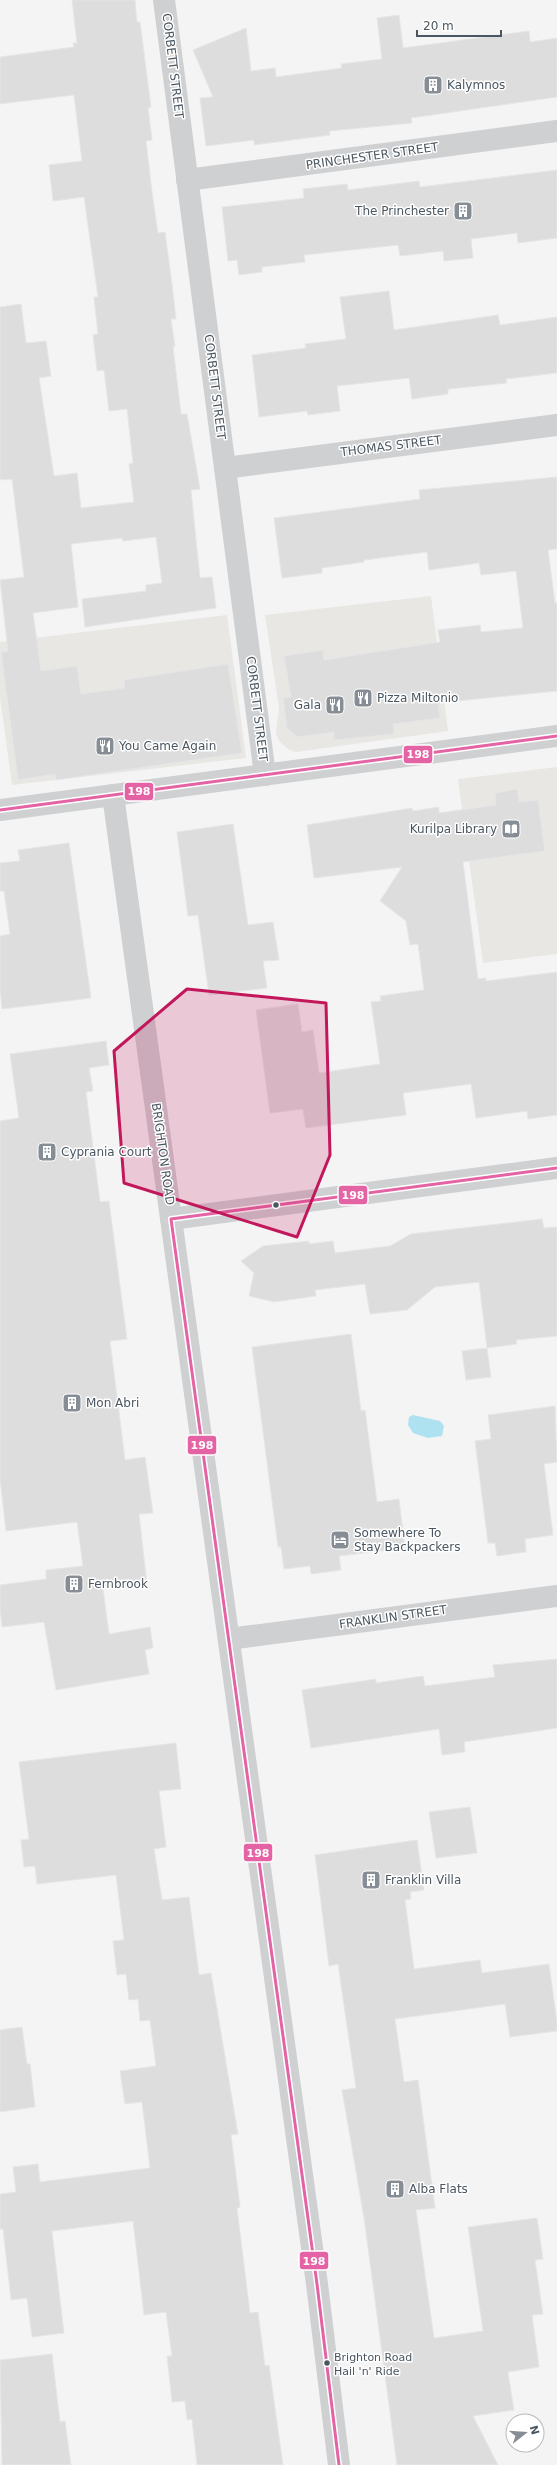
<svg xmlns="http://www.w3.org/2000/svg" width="557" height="2465" font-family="'DejaVu Sans',sans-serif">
<rect width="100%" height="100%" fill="#f4f4f4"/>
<!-- commercial -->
<g fill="#e8e7e3">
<polygon points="431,596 448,731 296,752 288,749 279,741 276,733 279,708 265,615"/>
<polygon points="227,615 246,758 12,785 0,697 0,642"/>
<polygon points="557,767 557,954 483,963 458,779"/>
</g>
<!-- water -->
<polygon fill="#aee2f0" points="413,1415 440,1421 444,1426 442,1436 428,1438 413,1433 408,1425 409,1417"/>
<!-- building -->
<g fill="#ddddde" stroke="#e5e6e7">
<polygon points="72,0 135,0 137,22 140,22 151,107 148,108 152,140 146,141 152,192 158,233 165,232 172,284 176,319 171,319 175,346 173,347 181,414 187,414 200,489 191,490 200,578 212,577 216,608 85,627 82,599 146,591 146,585 162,583 156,537 123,541 122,538 71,544 78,607 33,613 41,671 77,666 81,694 125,688 124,680 228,664 242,753 56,780 55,774 18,780 1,652 8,651 0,580 24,577 12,479 0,480 0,307 21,304 26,343 46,341 51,376 39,378 54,476 77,473 81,508 134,502 129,464 133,463 127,409 109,411 104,370 97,371 93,335 98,334 94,297 98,297 84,197 53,201 49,165 82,161 74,95 0,104 0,57 74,47 73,43 77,43"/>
<polygon points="399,15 403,48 529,31 530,42 557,38 557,97 411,118 412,123 329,131 330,135 254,145 254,140 206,146 200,98 213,97 193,50 246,28 251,71 275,68 276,77 342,68 341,64 382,59 377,18"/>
<polygon points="557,170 557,238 518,243 517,233 471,239 473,258 444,261 443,251 400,256 398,245 304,255 305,262 262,267 262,272 239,275 237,260 228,261 222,207 304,198 303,189 347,184 348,190 419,181 420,187"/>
<polygon points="389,291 394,330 498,315 500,325 557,317 557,373 506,379 507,383 448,389 448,394 412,399 409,378 337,386 340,411 308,415 307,411 259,417 252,355 306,348 305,344 346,339 340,297"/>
<polygon points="557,477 557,549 548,550 555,603 557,603 557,691 438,703 440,718 393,724 394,734 334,740 334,732 297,737 292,732 287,728 283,698 291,697 284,656 323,650 324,660 440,642 438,630 480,625 481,632 523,628 516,571 481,575 479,563 429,570 427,552 364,560 364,562 322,568 322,573 282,578 274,518 420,499 419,490"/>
<polygon points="517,789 519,802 538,800 545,851 463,862 478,979 486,978 486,981 557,972 557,1115 528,1119 527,1111 476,1118 471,1084 403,1093 406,1115 306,1128 303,1109 270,1113 256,1010 298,1004 302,1032 313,1030 319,1073 380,1064 371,1002 381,1001 380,996 424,990 418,944 410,945 406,921 380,901 402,867 314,878 307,825 412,808 413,811 439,807 439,813 496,805 495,793"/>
<polygon points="233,824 248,925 273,922 279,960 263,961 267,988 209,995 198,915 188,916 177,832"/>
<polygon points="69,843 91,998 2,1009 0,989 0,936 10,934 4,891 0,891 0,863 20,861 18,850"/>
<polygon points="106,1041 109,1065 89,1068 93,1091 86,1092 100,1202 109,1201 127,1339 110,1341 125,1460 145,1457 153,1513 139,1514 147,1584 103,1589 109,1634 150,1627 153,1648 145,1650 149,1674 56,1690 44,1622 2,1627 0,1609 0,1585 46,1579 46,1570 83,1566 77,1522 6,1531 0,1479 0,1121 19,1118 10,1054"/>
<polygon points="542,1219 544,1228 557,1227 557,1336 516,1340 517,1344 487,1348 479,1282 435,1287 407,1310 370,1314 365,1284 315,1290 316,1296 274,1302 249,1296 254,1273 241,1261 263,1246 309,1241 309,1244 333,1241 335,1253 390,1246 411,1234"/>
<polygon points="351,1334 361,1411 365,1410 377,1502 399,1499 405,1548 339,1556 341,1570 311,1574 310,1566 284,1569 281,1547 278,1547 252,1347"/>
<polygon points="487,1348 491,1377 466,1380 462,1351"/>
<polygon points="555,1406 557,1462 544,1464 553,1535 525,1539 526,1552 497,1556 495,1543 488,1543 475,1441 491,1439 488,1415"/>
<polygon points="557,1659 557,1728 464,1742 465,1752 442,1755 439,1729 311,1748 302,1690 376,1679 376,1683 423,1676 425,1686 495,1677 493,1665"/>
<polygon points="176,1743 181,1789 159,1791 166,1847 154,1849 162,1900 189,1897 199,1975 211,1973 238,2134 231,2135 240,2207 237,2208 250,2313 258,2312 265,2366 269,2365 283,2465 197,2465 192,2419 187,2420 185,2401 172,2402 167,2356 172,2356 166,2312 144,2315 133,2221 52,2231 64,2333 32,2337 27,2298 11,2300 3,2229 0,2229 0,2194 16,2192 13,2167 38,2164 40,2182 150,2168 142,2102 125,2104 120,2071 156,2066 150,2020 140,2021 138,1999 129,2000 126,1974 117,1975 113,1941 124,1940 116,1875 37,1884 35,1866 24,1867 21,1840 29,1839 19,1762"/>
<polygon points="470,1807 477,1853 436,1858 429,1812"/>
<polygon points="417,1840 424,1890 410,1892 411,1899 405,1900 414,1969 480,1960 482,1973 549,1964 557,2022 557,2031 510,2037 505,2004 395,2019 404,2082 418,2080 435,2208 416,2210 434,2338 483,2331 468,2227 537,2218 543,2259 535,2260 543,2314 532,2315 539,2367 508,2372 514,2410 473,2416 498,2465 397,2465 364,2218 342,2090 356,2088 338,1964 329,1966 315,1855"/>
<polygon points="22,2027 27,2064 30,2064 35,2107 0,2112 0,2030"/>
<polygon points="52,2354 60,2422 65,2421 71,2465 2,2465 0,2360"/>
</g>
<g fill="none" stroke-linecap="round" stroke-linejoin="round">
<!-- minor -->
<g stroke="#ced0d2" stroke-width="22">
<polyline points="164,0 265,775"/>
<polyline points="187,180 557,131"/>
<polyline points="225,468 557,425"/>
<polyline points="113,795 317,2284 339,2465"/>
<polyline points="0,810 557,736"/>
<polyline points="171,1219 557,1168"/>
<polyline points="229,1639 557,1596"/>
</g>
<!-- bus-1 casing -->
<g stroke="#fff" stroke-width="6">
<g id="bus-1">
<polyline points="0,810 557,736"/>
<polyline points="339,2465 317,2284 171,1219 557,1168"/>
</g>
</g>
<!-- bus-1 -->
<use href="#bus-1" stroke="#e463a4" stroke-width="3"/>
</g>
<!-- marked area -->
<path fill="#c2185b" fill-opacity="0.2" stroke="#c2185b" stroke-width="3" stroke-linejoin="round" d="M 187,989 L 326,1003 L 330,1155 L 297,1237 L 124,1183 L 114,1051 Z"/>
<!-- icons -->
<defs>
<g id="building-square" transform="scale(1)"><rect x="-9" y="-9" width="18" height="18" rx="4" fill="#868d94" stroke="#fff"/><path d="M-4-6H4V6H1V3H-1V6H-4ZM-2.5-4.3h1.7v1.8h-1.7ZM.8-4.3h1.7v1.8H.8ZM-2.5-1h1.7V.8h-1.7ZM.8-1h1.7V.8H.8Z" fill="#fff"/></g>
<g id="restaurant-square" transform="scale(1)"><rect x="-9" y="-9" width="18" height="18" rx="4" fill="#868d94" stroke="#fff"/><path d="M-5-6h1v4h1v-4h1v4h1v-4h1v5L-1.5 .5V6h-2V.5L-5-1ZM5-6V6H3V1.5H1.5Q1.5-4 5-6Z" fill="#fff"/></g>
<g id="library-square" transform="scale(1)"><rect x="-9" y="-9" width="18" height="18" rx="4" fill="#868d94" stroke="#fff"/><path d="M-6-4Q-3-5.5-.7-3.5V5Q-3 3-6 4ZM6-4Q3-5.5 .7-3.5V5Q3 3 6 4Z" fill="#fff"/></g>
<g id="hotel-square" transform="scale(1)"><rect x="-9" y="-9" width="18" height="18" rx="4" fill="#868d94" stroke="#fff"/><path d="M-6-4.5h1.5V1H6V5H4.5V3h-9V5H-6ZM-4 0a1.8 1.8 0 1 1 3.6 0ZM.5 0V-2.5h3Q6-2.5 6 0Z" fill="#fff"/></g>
</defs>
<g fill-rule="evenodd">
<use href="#building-square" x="433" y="85"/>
<use href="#building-square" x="463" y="211"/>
<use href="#restaurant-square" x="363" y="698"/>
<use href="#restaurant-square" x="335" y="705"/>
<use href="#restaurant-square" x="105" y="746"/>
<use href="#library-square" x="511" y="829"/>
<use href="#building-square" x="47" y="1152"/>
<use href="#building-square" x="72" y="1403"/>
<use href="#hotel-square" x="340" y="1540"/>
<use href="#building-square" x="74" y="1584"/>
<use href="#building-square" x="371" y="1880"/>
<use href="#building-square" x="395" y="2189"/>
</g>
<!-- markers -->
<g fill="#4a5661" stroke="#fff" stroke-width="1.5">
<circle cx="276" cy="1205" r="3.5"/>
<circle cx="327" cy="2363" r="3.5"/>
</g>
<g text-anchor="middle" stroke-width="3" stroke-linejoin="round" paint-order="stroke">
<!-- bus labels -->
<g font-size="11" fill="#4a5661" stroke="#fff" text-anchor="start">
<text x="334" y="2361">Brighton Road<tspan x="334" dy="14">Hail 'n' Ride</tspan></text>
</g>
<!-- street labels -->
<g font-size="12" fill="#4a5661" stroke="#fff">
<text transform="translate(173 66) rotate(83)" y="4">CORBETT STREET</text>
<text transform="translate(372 156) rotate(-8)" y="4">PRINCHESTER STREET</text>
<text transform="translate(215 387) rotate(83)" y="4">CORBETT STREET</text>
<text transform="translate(391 446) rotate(-7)" y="4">THOMAS STREET</text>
<text transform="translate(257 709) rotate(83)" y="4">CORBETT STREET</text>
<text transform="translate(163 1154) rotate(82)" y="4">BRIGHTON ROAD</text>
<text transform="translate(393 1617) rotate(-8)" y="4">FRANKLIN STREET</text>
</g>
<!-- poi labels -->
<g font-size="12" fill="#4a5661" stroke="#fff" text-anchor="start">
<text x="447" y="89">Kalymnos</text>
<text x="449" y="215" text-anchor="end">The Princhester</text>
<text x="377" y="702">Pizza Miltonio</text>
<text x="321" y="709" text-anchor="end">Gala</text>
<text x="119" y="750">You Came Again</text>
<text x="497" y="833" text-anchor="end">Kurilpa Library</text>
<text x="61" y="1156">Cyprania Court</text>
<text x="86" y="1407">Mon Abri</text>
<text x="354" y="1537">Somewhere To<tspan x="354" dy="14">Stay Backpackers</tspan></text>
<text x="88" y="1588">Fernbrook</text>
<text x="385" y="1884">Franklin Villa</text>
<text x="409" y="2193">Alba Flats</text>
</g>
</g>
<g stroke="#fff" stroke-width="1.5">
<rect x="403" y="745" width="30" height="19" rx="4" fill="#e463a4"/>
<rect x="124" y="782" width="30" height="19" rx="4" fill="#e463a4"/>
<rect x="338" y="1185" width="30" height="20" rx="4" fill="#e463a4"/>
<rect x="187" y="1435" width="30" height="20" rx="4" fill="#e463a4"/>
<rect x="243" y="1843" width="30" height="19" rx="4" fill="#e463a4"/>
<rect x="299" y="2251" width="30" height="19" rx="4" fill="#e463a4"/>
</g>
<g font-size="11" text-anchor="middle" font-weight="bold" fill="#fff">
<text x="418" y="758">198</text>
<text x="139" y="795">198</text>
<text x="353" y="1199">198</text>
<text x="202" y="1449">198</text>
<text x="258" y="1857">198</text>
<text x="314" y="2265">198</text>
</g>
<!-- north arrow -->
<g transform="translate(525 2433) rotate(73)"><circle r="19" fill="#ffffff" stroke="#b7bbc0"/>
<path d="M0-3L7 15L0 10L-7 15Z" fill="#868d94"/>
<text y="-6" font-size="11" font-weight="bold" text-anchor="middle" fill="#4a5661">N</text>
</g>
<!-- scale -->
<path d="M417 30v6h84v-6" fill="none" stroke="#4a5661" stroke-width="2"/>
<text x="423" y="30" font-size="12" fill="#4a5661" stroke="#ffffff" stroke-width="3" paint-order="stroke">20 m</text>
</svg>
